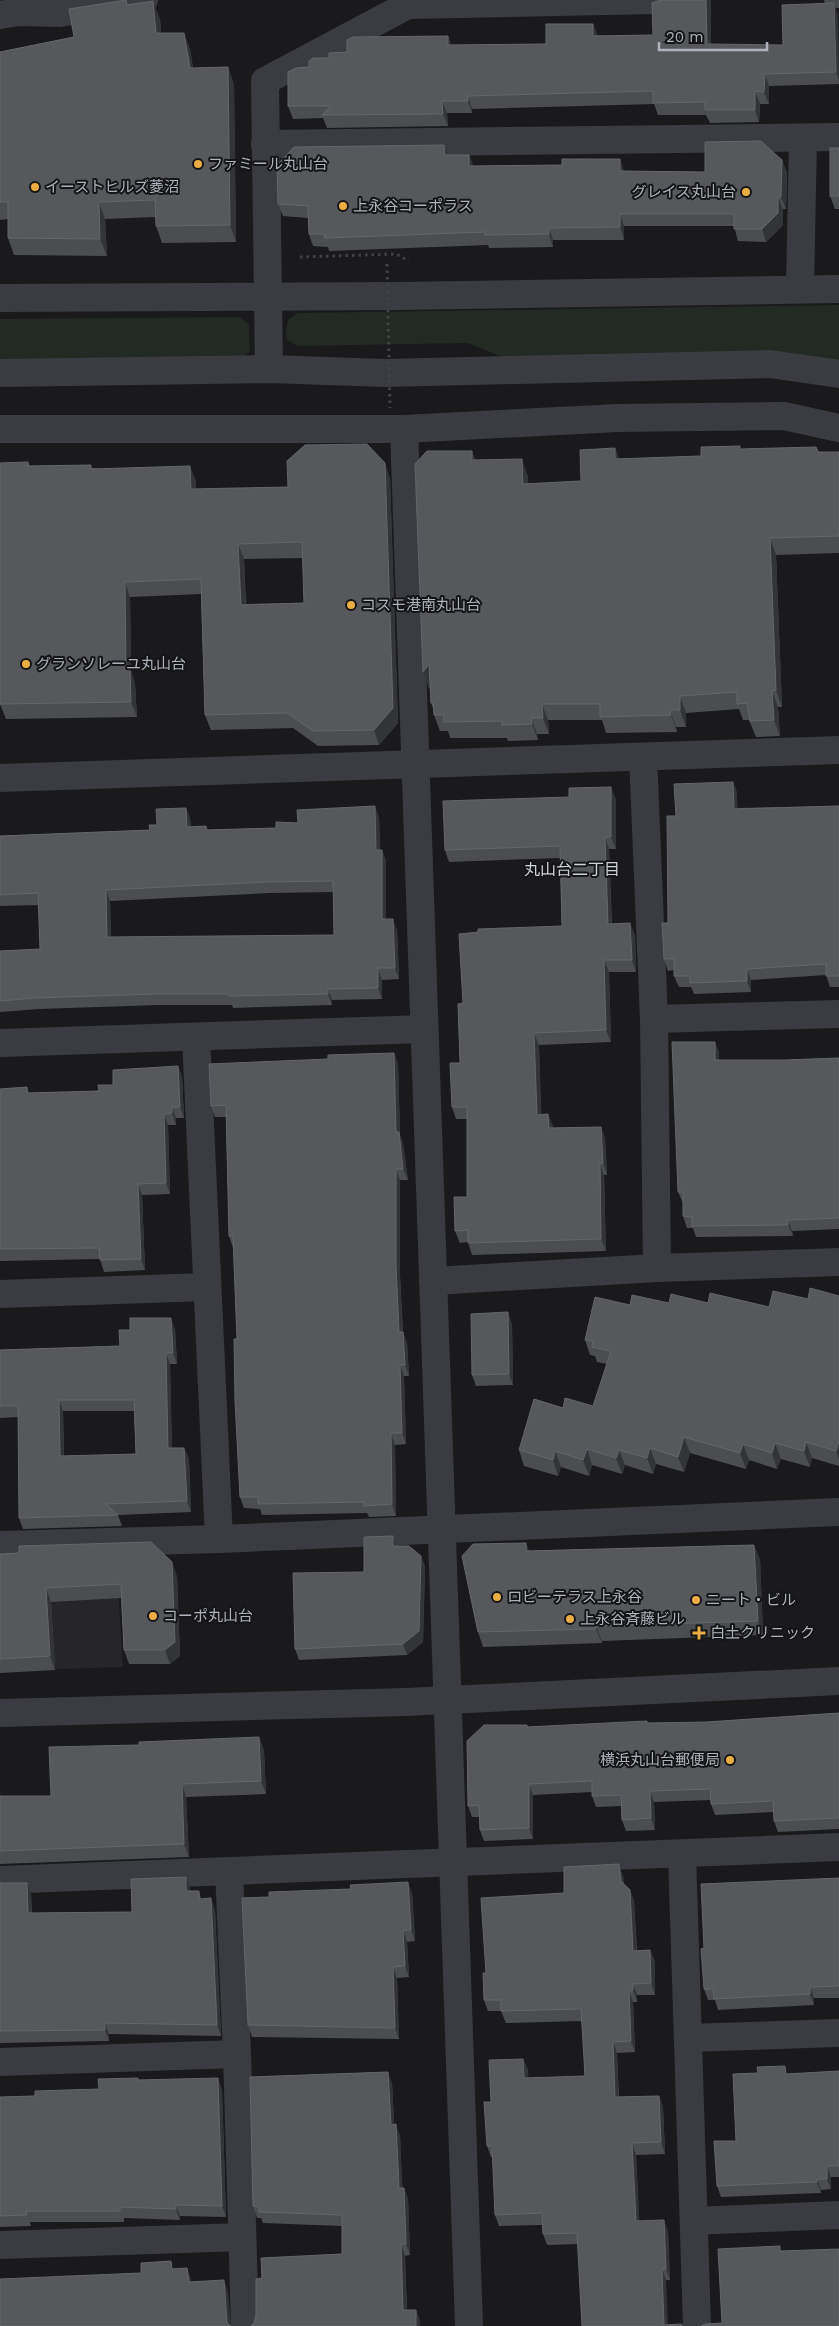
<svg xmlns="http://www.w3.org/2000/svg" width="839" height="2326" font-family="'Work Sans','Noto Sans JP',sans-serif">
<rect width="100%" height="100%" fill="#1a1a1c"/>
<!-- built -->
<polygon fill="#262629" points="116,1558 123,1667 0,1671 0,1561"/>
<!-- green -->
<g fill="#222a23">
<polygon points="839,305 839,364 502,357 468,343 298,346 287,340 286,331 288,320 298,313"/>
<polygon points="239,317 249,324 250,351 242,358 0,363 0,319"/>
</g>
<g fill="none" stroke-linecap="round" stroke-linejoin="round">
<!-- path -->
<polyline stroke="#414348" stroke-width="3" stroke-dasharray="2.5 4" stroke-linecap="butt" points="300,257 396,254 409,261"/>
<!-- minor -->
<g stroke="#3b3c41" stroke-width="28">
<polyline points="0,15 19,12 60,13 144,0"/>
<polyline points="265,144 839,137"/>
<polyline points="800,289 803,138"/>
<polyline points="269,369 265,81 408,5 656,0"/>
<polyline points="0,429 404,429 617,418 784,416 839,428"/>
<polyline points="643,757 654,1019 657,1268"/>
<polyline points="654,1019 839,1014"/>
<polyline points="196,1037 219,1539"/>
<polyline points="0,1043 424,1029"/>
<polyline points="433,1281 657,1268 839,1262"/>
<polyline points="0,1294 207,1287"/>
<polyline points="0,1545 219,1539 839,1512"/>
<polyline points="682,1854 697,2326"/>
<polyline points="229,1871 237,2054 245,2326"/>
<polyline points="0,1880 839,1847"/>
<polyline points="689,2038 839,2033"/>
<polyline points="0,2062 237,2054"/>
<polyline points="694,2221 839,2215"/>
<polyline points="0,2245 242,2237"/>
</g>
<!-- tertiary -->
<g stroke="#3b3c41" stroke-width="28">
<polyline points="0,298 399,296 839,289"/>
<polyline points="0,373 269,369 385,373 770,364 839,374"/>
<polyline points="404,429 469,2326"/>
<polyline points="0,778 839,750"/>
<polyline points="0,1713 406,1702 839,1681"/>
</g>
<!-- path-bridge -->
<polyline stroke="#414348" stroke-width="3" stroke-dasharray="2.5 4" stroke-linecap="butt" points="387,264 390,408"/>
</g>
<!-- wall -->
<g fill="#4b4d51" fill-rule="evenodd">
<polygon points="126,0 128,5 160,19 161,33 184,33 190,50 193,68 228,67 234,85 236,242 162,243 156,226 156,217 105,219 107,256 14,255 8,238 8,219 0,220 0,52 74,37"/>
<polygon points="660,0 711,0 711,45 783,45 825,4 824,0 839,0 839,8 835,8 838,16 839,84 769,86 769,104 760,104 759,122 710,123 706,115 658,115 654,104 472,109 472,113 447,113 448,126 327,128 323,118 293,119 288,106 309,67 329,58 347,52 448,36 451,45 546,44 593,24 597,36 653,35"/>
<polygon points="444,145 448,155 469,155 473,166 624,171 705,172 782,160 787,173 786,209 783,209 783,225 766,242 738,241 734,226 624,226 624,240 553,240 553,247 489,248 488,245 329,251 328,247 313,246 309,234 308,218 283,216 278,204"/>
<polygon points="839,148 839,209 835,209 830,196"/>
<polygon points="816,447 819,452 839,452 839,553 776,555 782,707 778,707 780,736 756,737 749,720 743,720 739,709 686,713 686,727 676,727 677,732 606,733 602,720 548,720 549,734 537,734 538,740 508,741 507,738 450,738 448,731 440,731 434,715 434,710 431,703 430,687 429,689 472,451 475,460 528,476 528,484 581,481 615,448 619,459 701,456 741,449"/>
<path d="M 28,462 L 30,466 L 93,468 L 196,481 L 196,489 L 288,487 L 390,478 L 398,723 L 379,745 L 318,746 L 293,728 L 211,730 L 205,715 L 201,594 L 130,597 L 131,671 L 135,684 L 137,717 L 6,719 L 0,704 ZM 303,558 L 304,603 L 246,604 L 244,559 Z"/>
<polygon points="733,782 737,793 737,808 839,806 839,987 830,987 826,975 751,980 751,992 694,994 691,987 679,987 674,976 674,970 668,971 664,959 668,923 676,816"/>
<polygon points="616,799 616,849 609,849 612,924 635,935 636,972 609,972 611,1042 539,1045 541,1115 548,1114 553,1128 601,1127 605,1139 607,1175 604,1175 606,1251 472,1255 468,1242 460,1243 455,1231 467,1197 467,1119 456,1119 452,1107 460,1063 463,1003 562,926 560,858 449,862 445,850"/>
<path d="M 186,808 L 190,819 L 191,827 L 206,826 L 208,830 L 276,828 L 298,823 L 379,817 L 380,850 L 382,850 L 386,861 L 386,919 L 397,930 L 399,979 L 382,980 L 382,999 L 332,1000 L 332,1005 L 233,1008 L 232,1005 L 158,1005 L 39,1009 L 0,1012 L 0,951 L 40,949 L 39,905 L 0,906 L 0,836 L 150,830 ZM 333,892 L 334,935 L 111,937 L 110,901 L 270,893 Z"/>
<polygon points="715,1042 719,1053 719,1060 784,1060 839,1058 839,1229 792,1231 793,1236 696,1237 693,1228 687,1228 683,1216 683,1203 678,1192"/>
<polygon points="394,1053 398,1065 400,1135 403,1144 408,1180 400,1180 400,1276 403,1332 407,1343 409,1376 404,1376 406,1444 395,1445 396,1516 369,1517 367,1513 262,1515 260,1509 244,1508 240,1497 237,1339 233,1248 229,1236 226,1117 215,1117 211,1106 328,1059"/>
<polygon points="178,1066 182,1077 184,1118 176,1118 176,1125 168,1125 170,1194 142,1195 145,1270 104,1272 100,1259 0,1261 0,1089 27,1087 29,1093 99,1091 113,1085"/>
<polygon points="839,1296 839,1466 812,1458 810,1467 781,1459 777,1469 749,1460 746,1469 690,1453 684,1472 656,1464 653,1474 625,1465 622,1474 592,1465 589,1476 561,1467 558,1476 524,1466 519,1450 563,1408 593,1406 607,1364 597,1362 595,1356 590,1355 585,1340 630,1305 708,1303 769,1307 808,1299"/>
<polygon points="512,1324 513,1385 476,1386 472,1375"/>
<path d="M 175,1329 L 177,1364 L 170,1364 L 172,1448 L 184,1448 L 189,1459 L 191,1512 L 118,1515 L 122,1526 L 23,1529 L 19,1518 L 18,1417 L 0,1418 L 0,1350 L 120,1346 L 130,1330 ZM 63,1411 L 134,1411 L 136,1454 L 64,1456 Z"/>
<polygon points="393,1536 397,1546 421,1556 425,1567 423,1642 407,1655 299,1660 295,1649 364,1572"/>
<polygon points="526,1543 529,1551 754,1545 760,1560 763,1635 602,1641 602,1643 483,1647 478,1632"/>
<polygon points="19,1553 177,1576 180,1656 170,1664 129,1664 124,1650 121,1598 51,1602 55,1670 0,1673 0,1554"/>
<polygon points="839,1713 839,1829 778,1832 774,1821 774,1812 715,1815 711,1804 711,1800 654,1802 655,1830 626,1831 622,1820 621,1806 596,1807 592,1796 592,1792 533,1795 533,1839 484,1841 480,1830 480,1817 472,1817 468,1806 527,1725 528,1727 707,1722"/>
<polygon points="259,1737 264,1751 266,1794 186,1797 189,1857 0,1864 0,1796 51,1796 139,1745"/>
<polygon points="623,1876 624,1884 630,1890 634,1901 637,1951 650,1950 655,1962 655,1995 637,1995 637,2002 633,2002 635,2052 617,2053 619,2097 659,2096 663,2107 665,2154 636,2155 639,2221 664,2220 668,2232 670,2280 666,2280 582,2326 578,2244 547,2245 543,2234 542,2225 499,2226 495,2215 493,2157 491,2157 487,2146 491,2102 523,2059 528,2070 528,2078 585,2076 582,2021 506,2023 501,2011 488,2011 484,2000 486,1973 564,1893"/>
<polygon points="839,1878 839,1998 814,1998 814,2005 718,2010 715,2000 708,2000 704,1989 704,1948"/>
<polygon points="0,1883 31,1894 32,1913 132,1912 190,1888 190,1891 199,1891 201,1899 215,1910 221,2036 109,2034 109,2041 0,2043"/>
<polygon points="412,1893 415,1941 407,1942 409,1977 397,1978 399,2039 252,2037 248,2025"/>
<polygon points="839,2071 839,2177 831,2177 831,2189 821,2190 821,2193 721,2197 717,2186 736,2141 788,2074"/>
<polygon points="139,2080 222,2089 226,2217 180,2216 180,2220 124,2218 124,2222 30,2222 31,2226 0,2227 0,2097 35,2096 99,2089"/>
<polygon points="392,2083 394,2124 400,2136 402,2188 404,2188 408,2199 410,2255 405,2256 407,2310 416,2310 420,2321 420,2326 251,2326 254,2323 256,2315 262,2278 342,2254 342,2226 263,2223 261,2218 257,2218 253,2206"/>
</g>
<!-- shaded-wall -->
<g fill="#333437">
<polygon points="706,0 711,0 711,57 707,44"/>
<polygon points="153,1 160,19 162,50 156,33"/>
<polygon points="834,3 838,16 839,80 836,72"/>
<polygon points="593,24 598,36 593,36"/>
<polygon points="184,33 190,50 196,85 190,68"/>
<polygon points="448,36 453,49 448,45"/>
<polygon points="228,67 234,85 236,242 230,225"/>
<polygon points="765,74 769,86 769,104 764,92"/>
<polygon points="755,91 760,104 759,122 755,110"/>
<polygon points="468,96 472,109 472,113 468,101"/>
<polygon points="442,101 447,113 448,126 443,114"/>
<polygon points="444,145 449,157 445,155"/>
<polygon points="469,155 474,167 469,166"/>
<polygon points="620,159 624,171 620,171"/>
<polygon points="782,160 787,173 786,209 781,197"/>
<polygon points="778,197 783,209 783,225 766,242 762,229"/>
<polygon points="99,202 105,219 107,256 100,239"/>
<polygon points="620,214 624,226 624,240 620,227"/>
<polygon points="549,228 553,240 553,247 549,234"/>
<polygon points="615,448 621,465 615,459"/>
<polygon points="472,451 478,467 472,460"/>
<polygon points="522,459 528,476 529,500 523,484"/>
<polygon points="385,463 390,478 398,723 379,745 374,730"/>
<polygon points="190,466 196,481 196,504 191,489"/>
<polygon points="770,538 776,555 782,707 776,690"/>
<polygon points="238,544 244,559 246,620 241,605"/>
<polygon points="125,582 130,597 131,671 135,684 137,717 131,702 126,669"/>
<polygon points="429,664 435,681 429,689 423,672"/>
<polygon points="772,691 778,707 780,736 774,720"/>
<polygon points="680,696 686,713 686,727 680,710"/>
<polygon points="542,704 548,720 549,734 543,718"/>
<polygon points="670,710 676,727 677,732 671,715"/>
<polygon points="531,718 537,734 538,740 532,724"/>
<polygon points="733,782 737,793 738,820 734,809"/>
<polygon points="611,787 616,799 616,849 611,837"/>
<polygon points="375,806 379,817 380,862 376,850"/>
<polygon points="186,808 190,819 191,838 187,827"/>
<polygon points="605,837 609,849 612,936 608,924"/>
<polygon points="382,850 386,861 386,930 382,919"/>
<polygon points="106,890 110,901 111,949 107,937"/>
<polygon points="393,919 397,930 399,979 395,968"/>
<polygon points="630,923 635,935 636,972 632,960"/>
<polygon points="604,960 609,972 611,1042 606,1030"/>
<polygon points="378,968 382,980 382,999 378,988"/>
<polygon points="747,969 751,980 751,992 747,981"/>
<polygon points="328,989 332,1000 332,1005 328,994"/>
<polygon points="534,1033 539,1045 542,1127 537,1115"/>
<polygon points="715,1042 719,1053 719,1071 715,1060"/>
<polygon points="394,1053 398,1065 400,1135 403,1144 408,1180 403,1169 396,1132"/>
<polygon points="178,1066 182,1077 184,1118 180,1107"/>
<polygon points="172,1107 176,1118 176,1125 172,1113"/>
<polygon points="164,1114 168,1125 170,1194 166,1183"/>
<polygon points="548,1114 553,1126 554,1140 549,1128"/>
<polygon points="601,1127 605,1139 607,1175 603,1163"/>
<polygon points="600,1163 604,1175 606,1251 601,1239"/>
<polygon points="396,1169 400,1180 400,1276 403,1343 399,1332 396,1265"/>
<polygon points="138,1184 142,1195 145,1270 141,1259"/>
<polygon points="788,1220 792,1231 793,1236 788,1225"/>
<polygon points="508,1312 512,1324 513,1385 509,1374"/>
<polygon points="171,1318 175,1329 177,1364 173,1353"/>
<polygon points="403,1332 407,1343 409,1376 405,1365"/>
<polygon points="166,1353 170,1364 172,1459 168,1448"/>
<polygon points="400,1365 404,1376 406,1444 402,1433"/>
<polygon points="59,1400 63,1411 64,1467 60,1456"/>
<polygon points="391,1433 395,1445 396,1516 392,1504"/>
<polygon points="684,1437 690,1453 684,1472 678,1457"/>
<polygon points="839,1441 839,1459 836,1451"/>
<polygon points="806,1442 812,1458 810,1467 804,1451"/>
<polygon points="775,1443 781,1459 777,1469 772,1453"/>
<polygon points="743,1444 749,1460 746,1469 740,1453"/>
<polygon points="184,1448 189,1459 191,1512 187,1501"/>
<polygon points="650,1448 656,1464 653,1474 647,1458"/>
<polygon points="587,1449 592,1465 589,1476 583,1460"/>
<polygon points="619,1450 625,1465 622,1474 616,1458"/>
<polygon points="555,1451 561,1467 558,1476 553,1460"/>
<polygon points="393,1536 397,1547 393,1546"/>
<polygon points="526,1543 531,1558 526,1551"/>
<polygon points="754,1545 760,1560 763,1635 758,1621"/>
<polygon points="421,1556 425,1567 423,1642 407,1655 403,1644"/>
<polygon points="172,1562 177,1576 180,1656 170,1664 165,1650"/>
<polygon points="46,1588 51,1602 55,1670 50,1656"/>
<polygon points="596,1626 602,1641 602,1643 596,1629"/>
<polygon points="259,1737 264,1751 266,1794 261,1781"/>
<polygon points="182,1784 186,1797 189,1857 184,1844"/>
<polygon points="529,1784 533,1795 533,1839 529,1828"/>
<polygon points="650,1791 654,1802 655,1830 651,1818"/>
<polygon points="619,1864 623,1876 625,1893 621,1881"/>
<polygon points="186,1877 190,1888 190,1902 186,1891"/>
<polygon points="408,1882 412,1893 415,1941 411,1930"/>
<polygon points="27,1883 31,1894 32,1924 28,1913"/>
<polygon points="630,1890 634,1901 637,1962 633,1951"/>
<polygon points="211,1898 215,1910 221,2036 217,2025"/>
<polygon points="403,1930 407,1942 409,1977 405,1966"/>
<polygon points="650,1950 655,1962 655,1995 651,1983"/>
<polygon points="393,1967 397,1978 399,2039 395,2028"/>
<polygon points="633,1984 637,1995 637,2002 633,1990"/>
<polygon points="810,1987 814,1998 814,2005 810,1994"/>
<polygon points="629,1991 633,2002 635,2052 631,2041"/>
<polygon points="105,2023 109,2034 109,2041 105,2030"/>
<polygon points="613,2042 617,2053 619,2109 615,2097"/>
<polygon points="523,2059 528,2070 529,2089 524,2078"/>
<polygon points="388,2072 392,2083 395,2136 391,2125"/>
<polygon points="218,2078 222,2089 226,2217 222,2206"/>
<polygon points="659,2096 663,2107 665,2154 661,2142"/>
<polygon points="396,2124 400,2136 403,2199 399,2188"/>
<polygon points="632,2143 636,2155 640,2233 636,2221"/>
<polygon points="827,2166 831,2177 831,2189 827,2179"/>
<polygon points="817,2179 821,2190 821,2193 817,2182"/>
<polygon points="404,2188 408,2199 410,2255 406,2244"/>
<polygon points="176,2205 180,2216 180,2220 176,2209"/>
<polygon points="664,2220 668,2232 670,2280 666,2269"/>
<polygon points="401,2244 405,2256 407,2321 403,2310"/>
<polygon points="187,2268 191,2279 193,2293 189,2282"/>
<polygon points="662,2269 666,2280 668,2326 664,2326"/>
<polygon points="224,2280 228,2291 231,2326 227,2323"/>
<polygon points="416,2310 420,2321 420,2326 416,2326"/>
</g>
<!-- building -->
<g fill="#56585c" stroke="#64666b" fill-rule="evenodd">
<polygon points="126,0 127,5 153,1 156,33 184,33 190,68 228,67 230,225 156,226 155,200 99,202 100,239 8,238 8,202 0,202 0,52 74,37 69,9"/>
<polygon points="660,0 706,0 707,44 783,45 782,5 834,3 836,72 765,74 764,92 755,91 755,110 705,110 705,102 653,103 653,91 468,96 468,101 442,101 443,114 322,115 331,106 288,106 288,72 296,68 309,67 309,61 313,58 329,58 329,53 347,52 347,40 353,37 448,36 448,45 546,44 546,24 593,24 593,36 653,35 652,3"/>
<polygon points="761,141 782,160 781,197 778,197 778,213 762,229 734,229 734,214 620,214 620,227 549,228 549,234 485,235 485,232 325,238 324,234 309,234 308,206 278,204 277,165 294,147 444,145 445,155 469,155 469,166 562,165 562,159 620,159 620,171 705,172 705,142"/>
<rect x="830" y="148" width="9" height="48"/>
<path d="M 367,444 L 385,463 L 393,708 L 374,730 L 313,731 L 287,713 L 205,715 L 201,579 L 125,582 L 126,669 L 130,669 L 131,702 L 0,704 L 0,463 L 28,462 L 28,466 L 91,465 L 91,469 L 190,466 L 191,489 L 288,487 L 287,461 L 305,445 ZM 302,542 L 304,603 L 241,605 L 238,544 Z"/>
<polygon points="740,446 740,449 816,447 818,452 839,452 839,536 770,538 776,690 772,691 774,720 750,721 747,703 737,704 737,692 680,696 680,710 670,710 671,715 600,717 600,704 542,704 543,718 531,718 532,724 502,725 502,721 444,722 444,715 434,715 433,703 431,703 429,664 423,672 415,464 427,451 472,451 472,460 522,459 523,484 581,481 580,450 615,448 615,459 701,456 701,447"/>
<polygon points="733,782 734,809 839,806 839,976 826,976 826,964 747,969 747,981 690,983 690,976 674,976 674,959 664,959 662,923 668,923 667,816 676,816 674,784"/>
<polygon points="611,787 611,837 605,837 608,924 630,923 632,960 604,960 606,1030 534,1033 537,1115 548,1114 549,1128 601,1127 603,1163 600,1163 601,1239 468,1243 468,1230 455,1231 454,1197 467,1197 467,1107 452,1107 450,1063 460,1063 458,1004 463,1003 459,934 478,932 478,929 562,926 560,846 445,850 443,801 569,797 569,788"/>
<path d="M 375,806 L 376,850 L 382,850 L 382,919 L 393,919 L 395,968 L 378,968 L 378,988 L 328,989 L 328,994 L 229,996 L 229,994 L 154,994 L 35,998 L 0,1001 L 0,951 L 40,949 L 38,893 L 0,895 L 0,836 L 150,830 L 149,825 L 157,825 L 156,809 L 186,808 L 187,827 L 206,826 L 206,830 L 276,828 L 276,822 L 298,823 L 297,810 ZM 333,881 L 334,935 L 107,937 L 106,890 L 266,882 Z"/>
<polygon points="672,1042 715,1042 715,1060 784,1060 839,1058 839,1218 788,1220 788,1225 692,1226 692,1217 683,1216 683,1192 678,1192"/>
<polygon points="394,1053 396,1132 399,1132 403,1169 396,1169 396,1265 399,1332 403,1332 405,1365 400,1365 402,1433 391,1433 392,1504 364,1506 364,1502 258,1504 258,1497 240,1497 235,1401 234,1339 237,1339 233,1236 229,1236 226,1105 211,1106 209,1064 328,1059 328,1055"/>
<polygon points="178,1066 180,1107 172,1107 172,1113 164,1114 166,1183 138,1184 141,1259 100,1260 99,1248 0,1249 0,1089 27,1087 27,1093 99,1091 98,1085 113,1085 113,1070"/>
<polygon points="810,1288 839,1296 839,1441 836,1451 806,1442 804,1451 775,1443 772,1453 743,1444 740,1453 684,1437 678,1457 650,1448 647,1458 619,1450 616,1458 587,1449 583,1460 555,1451 553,1460 519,1450 534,1399 563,1408 565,1398 593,1406 611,1351 592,1347 593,1341 585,1340 595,1297 630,1305 632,1295 669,1303 671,1294 708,1303 710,1293 769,1307 773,1291 808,1299"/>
<polygon points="508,1312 509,1374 472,1375 471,1314"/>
<path d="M 130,1318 L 171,1318 L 173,1353 L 166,1353 L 168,1448 L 184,1448 L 187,1501 L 106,1504 L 118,1515 L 19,1518 L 18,1406 L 0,1406 L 0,1350 L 120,1346 L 119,1330 L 130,1330 ZM 59,1400 L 134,1400 L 136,1454 L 60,1456 Z"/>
<polygon points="393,1536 393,1546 409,1546 421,1556 419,1631 403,1644 295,1649 293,1573 364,1572 364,1537"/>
<polygon points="151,1542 172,1562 175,1642 165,1650 124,1650 121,1584 46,1588 50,1656 0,1659 0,1554 19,1553 19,1546"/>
<polygon points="526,1543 526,1551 754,1545 758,1621 596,1626 596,1629 478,1632 462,1556 473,1544"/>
<polygon points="839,1713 839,1818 774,1821 773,1801 711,1804 710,1789 650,1791 651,1818 622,1820 621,1795 592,1796 592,1781 529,1784 529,1828 480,1830 479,1805 468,1806 467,1741 484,1725 527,1725 527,1727 647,1721 647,1723 707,1722"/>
<polygon points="259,1737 261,1781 182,1784 184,1844 0,1851 0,1796 51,1796 49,1747 139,1745 139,1742"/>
<polygon points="619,1864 621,1881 630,1890 633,1951 650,1950 651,1983 633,1984 633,1990 629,1991 631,2041 613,2042 615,2097 659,2096 661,2142 632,2143 636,2221 664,2220 666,2269 662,2269 664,2325 681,2324 683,2326 582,2326 577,2233 543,2234 542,2213 495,2215 492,2146 487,2146 484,2102 491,2102 489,2060 523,2059 524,2078 585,2076 581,2009 501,2011 501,2000 484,2000 483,1973 486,1973 481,1898 564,1893 564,1867"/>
<polygon points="186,1877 186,1891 199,1891 199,1899 211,1898 217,2025 105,2023 105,2030 0,2031 0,1883 27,1883 28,1913 132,1912 131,1879"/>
<polygon points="839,1878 839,1986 810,1987 810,1994 714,1999 713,1989 704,1989 701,1949 704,1948 701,1884"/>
<polygon points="408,1882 411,1930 403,1930 405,1966 393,1967 395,2028 248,2025 242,1898 269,1897 269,1892 351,1889 350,1885"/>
<polygon points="785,2066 786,2074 839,2071 839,2166 827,2166 827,2179 817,2179 817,2182 717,2186 714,2141 736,2141 733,2074 758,2073 757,2067"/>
<polygon points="388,2072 391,2125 396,2124 399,2188 404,2188 406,2244 401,2244 403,2310 416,2310 416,2326 251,2326 254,2323 256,2315 256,2279 262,2278 261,2258 342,2254 342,2215 259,2212 259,2207 253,2206 250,2077"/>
<polygon points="138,2078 138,2080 218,2078 222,2206 176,2205 176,2209 120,2207 120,2211 26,2211 27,2215 0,2216 0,2097 35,2096 35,2091 99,2089 98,2079"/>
<polygon points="780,2246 780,2251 839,2249 839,2326 701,2326 705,2324 722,2323 718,2249"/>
<polygon points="171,2261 172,2269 187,2268 189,2282 224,2280 227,2323 231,2326 0,2326 0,2279 141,2273 141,2263"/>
</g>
<!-- markers -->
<g fill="#eaae44" stroke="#151517" stroke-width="2">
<circle cx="198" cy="164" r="5"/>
<circle cx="35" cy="187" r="5"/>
<circle cx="746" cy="192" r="5"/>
<circle cx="343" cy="206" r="5"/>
<circle cx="351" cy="605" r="5"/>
<circle cx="26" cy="664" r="5"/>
<circle cx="497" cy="1597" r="5"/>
<circle cx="696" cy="1600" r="5"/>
<circle cx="153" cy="1616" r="5"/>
<circle cx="570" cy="1619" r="5"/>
<path d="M696.5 1625.5h5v5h5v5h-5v5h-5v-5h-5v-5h5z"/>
<circle cx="730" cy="1760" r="5"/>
</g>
<g text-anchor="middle" stroke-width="4" stroke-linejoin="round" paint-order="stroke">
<!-- poi labels -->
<g font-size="15" fill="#adb2bb" stroke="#151517" text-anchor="start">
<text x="208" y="169">ファミール丸山台</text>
<text x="45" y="192">イーストヒルズ菱沼</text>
<text x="736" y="197" text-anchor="end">グレイス丸山台</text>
<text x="353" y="211">上永谷コーポラス</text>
<text x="361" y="610">コスモ港南丸山台</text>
<text x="36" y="669">グランソレーユ丸山台</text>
<text x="507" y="1602">ロビーテラス上永谷</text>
<text x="706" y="1605">ニート・ビル</text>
<text x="163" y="1621">コーポ丸山台</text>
<text x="580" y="1624">上永谷斉藤ビル</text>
<text x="710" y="1638">白土クリニック</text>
<text x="720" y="1765" text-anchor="end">横浜丸山台郵便局</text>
</g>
<!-- neighbourhood labels -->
<g font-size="16" fill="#ced1d7" stroke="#151517">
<text x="572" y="875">丸山台二丁目</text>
</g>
</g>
<!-- scale -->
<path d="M659 42v8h108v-8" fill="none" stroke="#adb2bb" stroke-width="2.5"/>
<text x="666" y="42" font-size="15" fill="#adb2bb" stroke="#151517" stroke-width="4" paint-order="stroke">20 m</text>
</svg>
